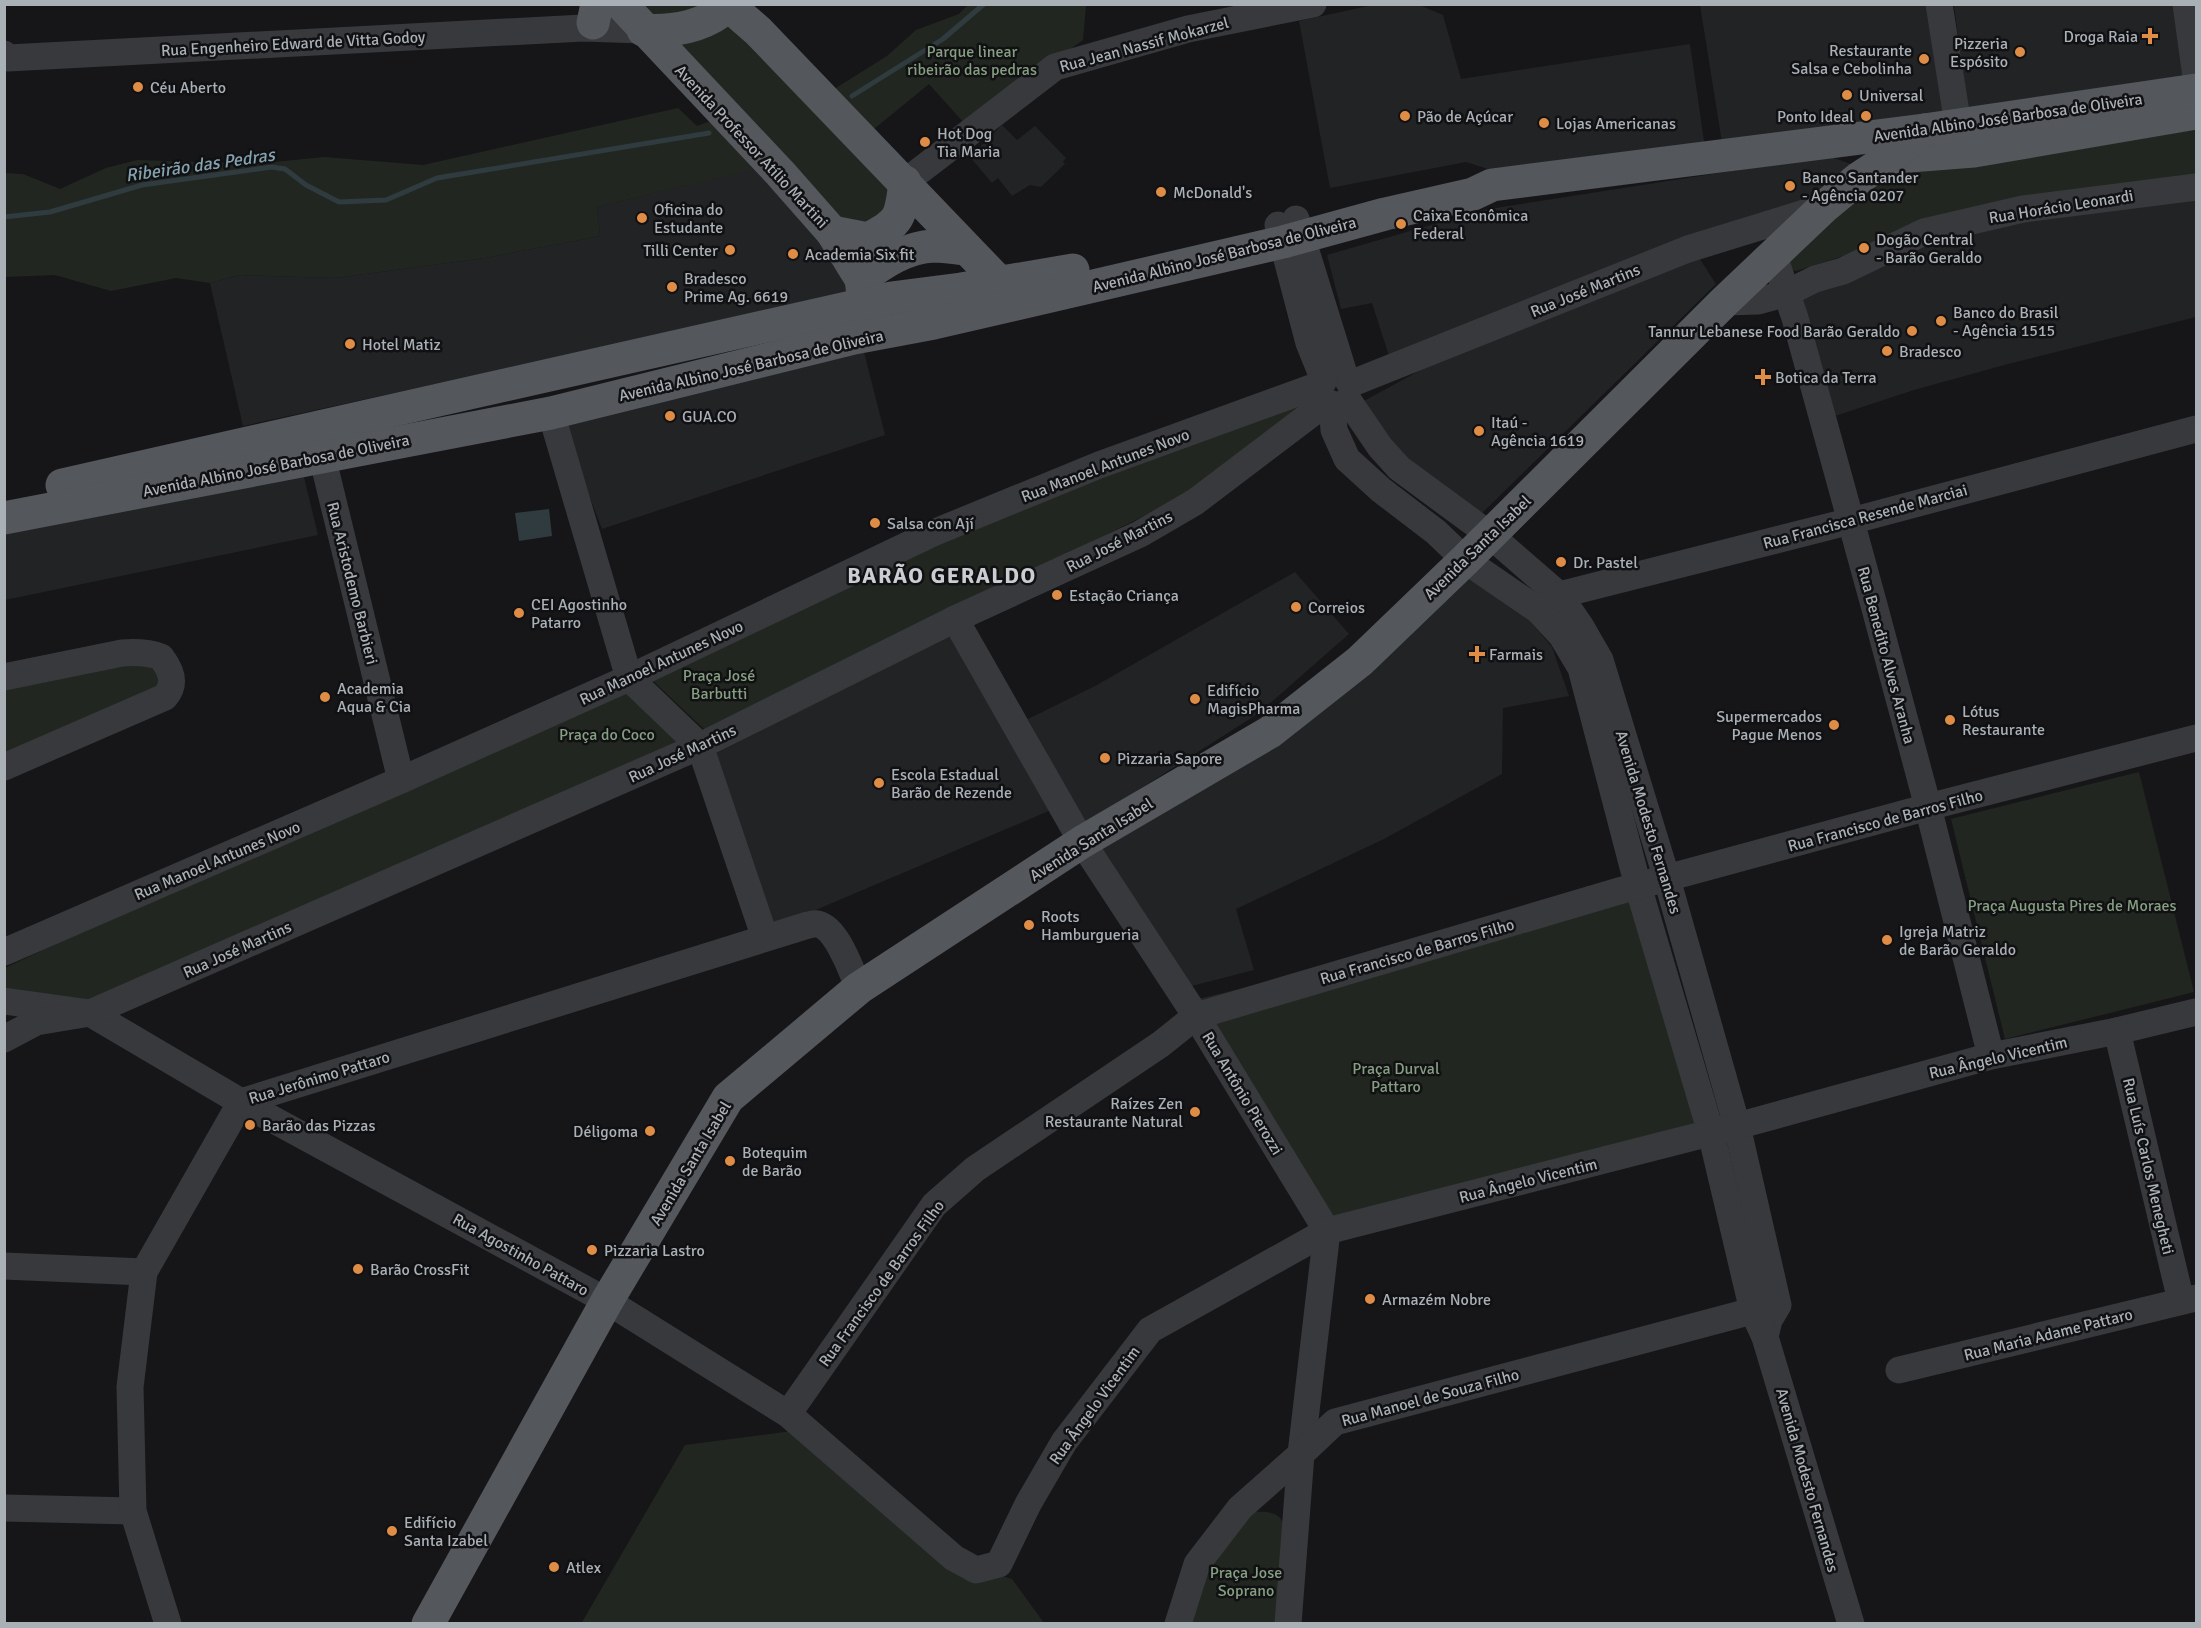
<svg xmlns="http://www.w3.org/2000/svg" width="2201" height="1628" font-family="Signika,sans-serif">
<rect width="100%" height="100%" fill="#161618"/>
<!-- built -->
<g fill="#222324">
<polygon points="1962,4 2179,5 2193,83 1969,115 1954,6"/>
<polygon points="1373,5 1419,5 1443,15 1461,79 1690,44 1705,148 1497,172 1466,162 1330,188 1299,21"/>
<polygon points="1700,5 1930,5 1946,117 1723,149"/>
<polygon points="1002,125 1017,140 1035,126 1066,158 1063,162 1065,164 1041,187 1030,185 1012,196 998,178 992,183 970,157"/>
<polygon points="1828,156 1857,166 1806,207 1389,356 1372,303 1341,309 1327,255 1483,210"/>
<polygon points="771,164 855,298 454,380 243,426 210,283 240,275 335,278 485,258 600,236 597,207"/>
<polygon points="2196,196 2196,317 2008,364 1914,390 1832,417 1802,298 1928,242 2024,218"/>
<polygon points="1694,250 1716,284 1478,517 1407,463 1364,401 1450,354"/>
<polygon points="863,348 885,435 602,529 560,419"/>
<polygon points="302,469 318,535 5,600 5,527"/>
<polygon points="1463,566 1519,608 1552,647 1569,696 1503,708 1502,774 1384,839 1236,909 1254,970 1188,987 1093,845"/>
<polygon points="1295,572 1349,634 1259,713 1085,824 1028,719 1095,686"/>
<polygon points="952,634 1051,810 771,929 713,755"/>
</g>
<!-- green -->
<g fill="#212720">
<polygon points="627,5 722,5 823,96 887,56 916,30 959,14 968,5 1086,5 1083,40 965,124 929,84 858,142 899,185 889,220 833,225"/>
<polygon points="678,108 697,126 716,119 762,167 597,207 600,236 485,258 335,278 240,275 210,283 176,278 111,291 55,275 5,277 4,173 23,174 60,189 106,168 137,160 254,164 324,157 423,165"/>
<polygon points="2196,124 2196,174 1887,242 1796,271 1784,267 1866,186 1905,169"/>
<polygon points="1310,392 1315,403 1182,497 707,732 649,677 858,578"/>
<polygon points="150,655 169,689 5,762 5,680"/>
<polygon points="629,678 691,743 90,1009 5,988 5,968 401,780"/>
<polygon points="2139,772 2194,992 2005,1039 1951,819"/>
<polygon points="1631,894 1700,1126 1330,1221 1194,1000"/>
<polygon points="800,1430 953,1561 1012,1579 1044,1623 581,1624 685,1445"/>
<path d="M 1247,1512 C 1257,1512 1272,1510 1279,1517 C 1295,1533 1287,1601 1286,1623 L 1186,1624 L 1203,1566 Z"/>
</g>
<!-- water -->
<polygon fill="#303b3f" points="549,509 552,536 519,541 515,513"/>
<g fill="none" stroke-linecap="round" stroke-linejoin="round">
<!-- stream -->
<g stroke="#303b3f" stroke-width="5">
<polyline points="852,96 943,39 984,4"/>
<polyline points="4,217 50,212 142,185 272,167 285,169 306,185 339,202 386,200 437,178 709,133"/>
</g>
<!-- minor -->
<g stroke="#37393c" stroke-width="27">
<polyline points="1939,4 1958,125"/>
<polyline points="2186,4 2196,77"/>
<polyline points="4,54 8,58 583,28 643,30"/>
<polyline points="905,182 1055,67 1188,29 1313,4"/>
<polyline points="1296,219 1345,377"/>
<polyline points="1278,225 1309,343 1324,380"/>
<polyline points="1774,256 1795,318 1874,605 1928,807 1991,1056"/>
<polyline points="1724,302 1758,301 1787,293 1815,279 1843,271 1924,232 2023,209 2196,187"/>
<polyline points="1350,384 1688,249 1824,207"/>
<polyline points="1348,400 1380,447 1399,468 1490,535 1559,595 1581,627 1600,660 1667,879 1737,1126 1778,1305 1769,1320 1765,1337"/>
<polyline points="1332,404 1334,430 1347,459 1381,490 1436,532 1465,560 1538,610 1562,636 1581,668 1638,886 1711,1133 1753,1311 1765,1337 1851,1624"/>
<polyline points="551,413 629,678 700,746 765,938"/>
<polyline points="322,456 401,780"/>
<polyline points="1547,604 1559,595 1851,521 2196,429"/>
<polyline points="955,619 1082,842 1196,1016 1327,1231 1301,1454 1288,1624"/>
<path d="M 4,677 L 122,653 C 136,652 148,652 161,657 C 171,670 177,683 165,697 L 4,767"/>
<polyline points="4,952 401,780 629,678 933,533 1099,465 1322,384"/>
<polyline points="4,1001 90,1013 241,1102 607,1301 788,1414 954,1558 976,1570 999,1564 1028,1504 1064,1442 1150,1330 1327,1231 1737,1126 1991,1056 2117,1031 2196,1012"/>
<polyline points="2117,1031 2181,1301"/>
<polyline points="4,1039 36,1022 90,1013 700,746 955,619 1140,534 1195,502 1327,402"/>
<polyline points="4,1266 144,1272"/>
<polyline points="1899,1370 2196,1298"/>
<polyline points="788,1414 934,1205 975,1169 1161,1044 1196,1016 1619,891 1928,807 2196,738"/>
<polyline points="4,1508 133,1511"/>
<path d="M 168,1624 L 133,1511 L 130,1387 L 144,1272 L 241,1102 L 808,925 C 811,925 814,923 818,924 C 838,929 851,971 859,988"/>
<polyline points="1178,1624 1197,1564 1240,1508 1301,1454 1335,1422 1771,1306"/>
</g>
<!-- major -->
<g stroke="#54575b" stroke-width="33">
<polyline points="621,4 780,173 832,232 861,279 867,325"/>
<polyline points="727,4 758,31 999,282"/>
<polyline points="593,23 597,4"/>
<path d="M 643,30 C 674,32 704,27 728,6"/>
<polyline points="1884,158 1974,151 2196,113"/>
<path d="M 832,232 L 868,239 C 900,223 901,217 905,182"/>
<path d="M 861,279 C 883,263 906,247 934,246 C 945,246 956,248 967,249"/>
<polyline points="62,485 891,298 961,289 1073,270"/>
<polyline points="4,518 551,413 854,338 934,323 1283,242 1385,214 1473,194 1492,185 1924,130 2196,90"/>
<polyline points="428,1624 607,1301 728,1098 859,988 1082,842 1270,732 1360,661 1465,560 1724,302 1824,207 1859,178 1888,159 1924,130"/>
</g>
</g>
<!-- markers -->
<g fill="#df8d46" stroke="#111113" stroke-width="2">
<path d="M2147 27h6v6h6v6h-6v6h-6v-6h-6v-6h6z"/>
<circle cx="2020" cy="52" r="6"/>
<circle cx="1924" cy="59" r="6"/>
<circle cx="138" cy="87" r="6"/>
<circle cx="1847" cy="95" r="6"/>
<circle cx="1405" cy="116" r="6"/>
<circle cx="1866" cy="116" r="6"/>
<circle cx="1544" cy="123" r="6"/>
<circle cx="925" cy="142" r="6"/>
<circle cx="1790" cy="186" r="6"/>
<circle cx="1161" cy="192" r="6"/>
<circle cx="642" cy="218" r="6"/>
<circle cx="1401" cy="224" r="6"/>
<circle cx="1864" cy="248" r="6"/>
<circle cx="730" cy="250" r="6"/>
<circle cx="793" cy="254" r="6"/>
<circle cx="672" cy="287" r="6"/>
<circle cx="1941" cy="321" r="6"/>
<circle cx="1912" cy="331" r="6"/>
<circle cx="350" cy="344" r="6"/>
<circle cx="1887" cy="351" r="6"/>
<path d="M1760 368h6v6h6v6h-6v6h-6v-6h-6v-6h6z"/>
<circle cx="670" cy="416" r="6"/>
<circle cx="1479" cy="431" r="6"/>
<circle cx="875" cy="523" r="6"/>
<circle cx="1561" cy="562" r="6"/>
<circle cx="1057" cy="595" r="6"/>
<circle cx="1296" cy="607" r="6"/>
<circle cx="519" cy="613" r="6"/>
<path d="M1474 645h6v6h6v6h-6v6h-6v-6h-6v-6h6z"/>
<circle cx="325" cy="697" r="6"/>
<circle cx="1195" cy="699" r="6"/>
<circle cx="1950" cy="720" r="6"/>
<circle cx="1834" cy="725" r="6"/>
<circle cx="1105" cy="758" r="6"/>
<circle cx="879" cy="783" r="6"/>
<circle cx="1029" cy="925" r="6"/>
<circle cx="1887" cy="940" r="6"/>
<circle cx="1195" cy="1112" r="6"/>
<circle cx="250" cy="1125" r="6"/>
<circle cx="650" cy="1131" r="6"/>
<circle cx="730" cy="1161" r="6"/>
<circle cx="592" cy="1250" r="6"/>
<circle cx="358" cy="1269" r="6"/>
<circle cx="1370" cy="1299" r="6"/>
<circle cx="392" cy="1531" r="6"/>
<circle cx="554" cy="1567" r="6"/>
</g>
<g text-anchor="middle" stroke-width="5" stroke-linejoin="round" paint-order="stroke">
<!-- poi labels -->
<g font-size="16" fill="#a9b0b6" stroke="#111113" text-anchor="start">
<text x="2138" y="42" text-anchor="end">Droga Raia</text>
<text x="2008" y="49" text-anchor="end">Pizzeria<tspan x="2008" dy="18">Espósito</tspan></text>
<text x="1912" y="56" text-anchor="end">Restaurante<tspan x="1912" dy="18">Salsa e Cebolinha</tspan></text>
<text x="150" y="93">Céu Aberto</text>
<text x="1859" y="101">Universal</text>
<text x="1417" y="122">Pão de Açúcar</text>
<text x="1854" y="122" text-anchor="end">Ponto Ideal</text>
<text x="1556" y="129">Lojas Americanas</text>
<text x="937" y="139">Hot Dog<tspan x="937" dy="18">Tia Maria</tspan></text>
<text x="1802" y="183">Banco Santander<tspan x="1802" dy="18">- Agência 0207</tspan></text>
<text x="1173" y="198">McDonald's</text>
<text x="654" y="215">Oficina do<tspan x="654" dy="18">Estudante</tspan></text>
<text x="1413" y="221">Caixa Econômica<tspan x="1413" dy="18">Federal</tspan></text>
<text x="1876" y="245">Dogão Central<tspan x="1876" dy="18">- Barão Geraldo</tspan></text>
<text x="718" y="256" text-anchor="end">Tilli Center</text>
<text x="805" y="260">Academia Six fit</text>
<text x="684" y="284">Bradesco<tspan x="684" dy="18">Prime Ag. 6619</tspan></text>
<text x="1953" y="318">Banco do Brasil<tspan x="1953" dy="18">- Agência 1515</tspan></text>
<text x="1900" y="337" text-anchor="end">Tannur Lebanese Food Barão Geraldo</text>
<text x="362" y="350">Hotel Matiz</text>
<text x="1899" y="357">Bradesco</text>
<text x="1775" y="383">Botica da Terra</text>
<text x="682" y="422">GUA.CO</text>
<text x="1491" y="428">Itaú -<tspan x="1491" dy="18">Agência 1619</tspan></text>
<text x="887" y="529">Salsa con Ají</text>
<text x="1573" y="568">Dr. Pastel</text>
<text x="1069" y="601">Estação Criança</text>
<text x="531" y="610">CEI Agostinho<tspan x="531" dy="18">Patarro</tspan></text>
<text x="1308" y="613">Correios</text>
<text x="1489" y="660">Farmais</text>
<text x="337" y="694">Academia<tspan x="337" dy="18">Aqua &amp; Cia</tspan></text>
<text x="1207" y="696">Edifício<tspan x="1207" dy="18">MagisPharma</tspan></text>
<text x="1962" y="717">Lótus<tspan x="1962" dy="18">Restaurante</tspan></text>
<text x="1822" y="722" text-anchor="end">Supermercados<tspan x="1822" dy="18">Pague Menos</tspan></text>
<text x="1117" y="764">Pizzaria Sapore</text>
<text x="891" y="780">Escola Estadual<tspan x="891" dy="18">Barão de Rezende</tspan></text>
<text x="1041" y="922">Roots<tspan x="1041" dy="18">Hamburgueria</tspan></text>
<text x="1899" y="937">Igreja Matriz<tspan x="1899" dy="18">de Barão Geraldo</tspan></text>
<text x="1183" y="1109" text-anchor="end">Raízes Zen<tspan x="1183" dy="18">Restaurante Natural</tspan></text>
<text x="262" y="1131">Barão das Pizzas</text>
<text x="638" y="1137" text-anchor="end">Déligoma</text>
<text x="742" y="1158">Botequim<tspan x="742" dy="18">de Barão</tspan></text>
<text x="604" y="1256">Pizzaria Lastro</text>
<text x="370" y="1275">Barão CrossFit</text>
<text x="1382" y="1305">Armazém Nobre</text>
<text x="404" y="1528">Edifício<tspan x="404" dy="18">Santa Izabel</tspan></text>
<text x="566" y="1573">Atlex</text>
</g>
<!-- street labels -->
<g font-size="16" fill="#a9b0b6" stroke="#111113">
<text transform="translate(293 43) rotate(-3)" y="6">Rua Engenheiro Edward de Vitta Godoy</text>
<text transform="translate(1144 44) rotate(-15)" y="6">Rua Jean Nassif Mokarzel</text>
<text transform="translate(2008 117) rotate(-8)" y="6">Avenida Albino José Barbosa de Oliveira</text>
<text transform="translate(752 146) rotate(47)" y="6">Avenida Professor Atílio Martini</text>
<text transform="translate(2061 206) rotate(-9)" y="6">Rua Horácio Leonardi</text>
<text transform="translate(1224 254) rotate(-14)" y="6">Avenida Albino José Barbosa de Oliveira</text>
<text transform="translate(1585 290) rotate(-22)" y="6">Rua José Martins</text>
<text transform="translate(751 365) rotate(-13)" y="6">Avenida Albino José Barbosa de Oliveira</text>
<text transform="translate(276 465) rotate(-11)" y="6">Avenida Albino José Barbosa de Oliveira</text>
<text transform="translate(1105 465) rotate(-21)" y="6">Rua Manoel Antunes Novo</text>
<text transform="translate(1865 516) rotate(-15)" y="6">Rua Francisca Resende Marciai</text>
<text transform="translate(1119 541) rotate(-27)" y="6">Rua José Martins</text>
<text transform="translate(1477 547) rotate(-44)" y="6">Avenida Santa Isabel</text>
<text transform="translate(353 583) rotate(76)" y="6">Rua Aristodemo Barbieri</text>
<text transform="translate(1887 655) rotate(75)" y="6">Rua Benedito Alves Aranha</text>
<text transform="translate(661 662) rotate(-25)" y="6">Rua Manoel Antunes Novo</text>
<text transform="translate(682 753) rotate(-25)" y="6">Rua José Martins</text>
<text transform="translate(1885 820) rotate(-15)" y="6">Rua Francisco de Barros Filho</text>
<text transform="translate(1649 822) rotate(73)" y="6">Avenida Modesto Fernandes</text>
<text transform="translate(1091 839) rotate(-32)" y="6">Avenida Santa Isabel</text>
<text transform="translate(217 860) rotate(-23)" y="6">Rua Manoel Antunes Novo</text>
<text transform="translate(237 949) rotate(-24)" y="6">Rua José Martins</text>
<text transform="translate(1417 951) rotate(-16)" y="6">Rua Francisco de Barros Filho</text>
<text transform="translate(1998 1057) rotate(-13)" y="6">Rua Ângelo Vicentim</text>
<text transform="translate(319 1077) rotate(-17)" y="6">Rua Jerônimo Pattaro</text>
<text transform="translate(1243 1093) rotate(59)" y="6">Rua Antônio Pierozzi</text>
<text transform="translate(690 1163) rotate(-59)" y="6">Avenida Santa Isabel</text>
<text transform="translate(2149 1166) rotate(77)" y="6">Rua Luís Carlos Menegheti</text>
<text transform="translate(1528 1180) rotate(-14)" y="6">Rua Ângelo Vicentim</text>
<text transform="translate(521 1254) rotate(29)" y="6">Rua Agostinho Pattaro</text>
<text transform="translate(881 1283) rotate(-54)" y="6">Rua Francisco de Barros Filho</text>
<text transform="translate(2048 1334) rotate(-14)" y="6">Rua Maria Adame Pattaro</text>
<text transform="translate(1430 1397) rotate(-15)" y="6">Rua Manoel de Souza Filho</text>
<text transform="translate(1094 1405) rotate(-54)" y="6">Rua Ângelo Vicentim</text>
<text transform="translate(1808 1480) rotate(74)" y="6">Avenida Modesto Fernandes</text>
</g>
<!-- park labels -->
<g font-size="16" fill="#869f82" stroke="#111113">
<text x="972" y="57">Parque linear<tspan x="972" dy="18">ribeirão das pedras</tspan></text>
<text x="719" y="681">Praça José<tspan x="719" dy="18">Barbutti</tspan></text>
<text x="607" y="740">Praça do Coco</text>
<text x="2072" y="911">Praça Augusta Pires de Moraes</text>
<text x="1396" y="1074">Praça Durval<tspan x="1396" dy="18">Pattaro</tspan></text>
<text x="1246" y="1578">Praça Jose<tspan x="1246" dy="18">Soprano</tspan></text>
</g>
<!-- water labels -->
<g font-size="18" font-style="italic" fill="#84a3ae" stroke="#111113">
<text transform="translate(200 165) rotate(-8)" y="6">Ribeirão das Pedras</text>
</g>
<!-- district labels -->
<g font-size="22" font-weight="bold" letter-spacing="1.5" fill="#caced3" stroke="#111113">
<text x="942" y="583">BARÃO GERALDO</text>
</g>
</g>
<!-- border -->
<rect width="2201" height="1628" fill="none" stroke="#a9b0b6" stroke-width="12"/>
</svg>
